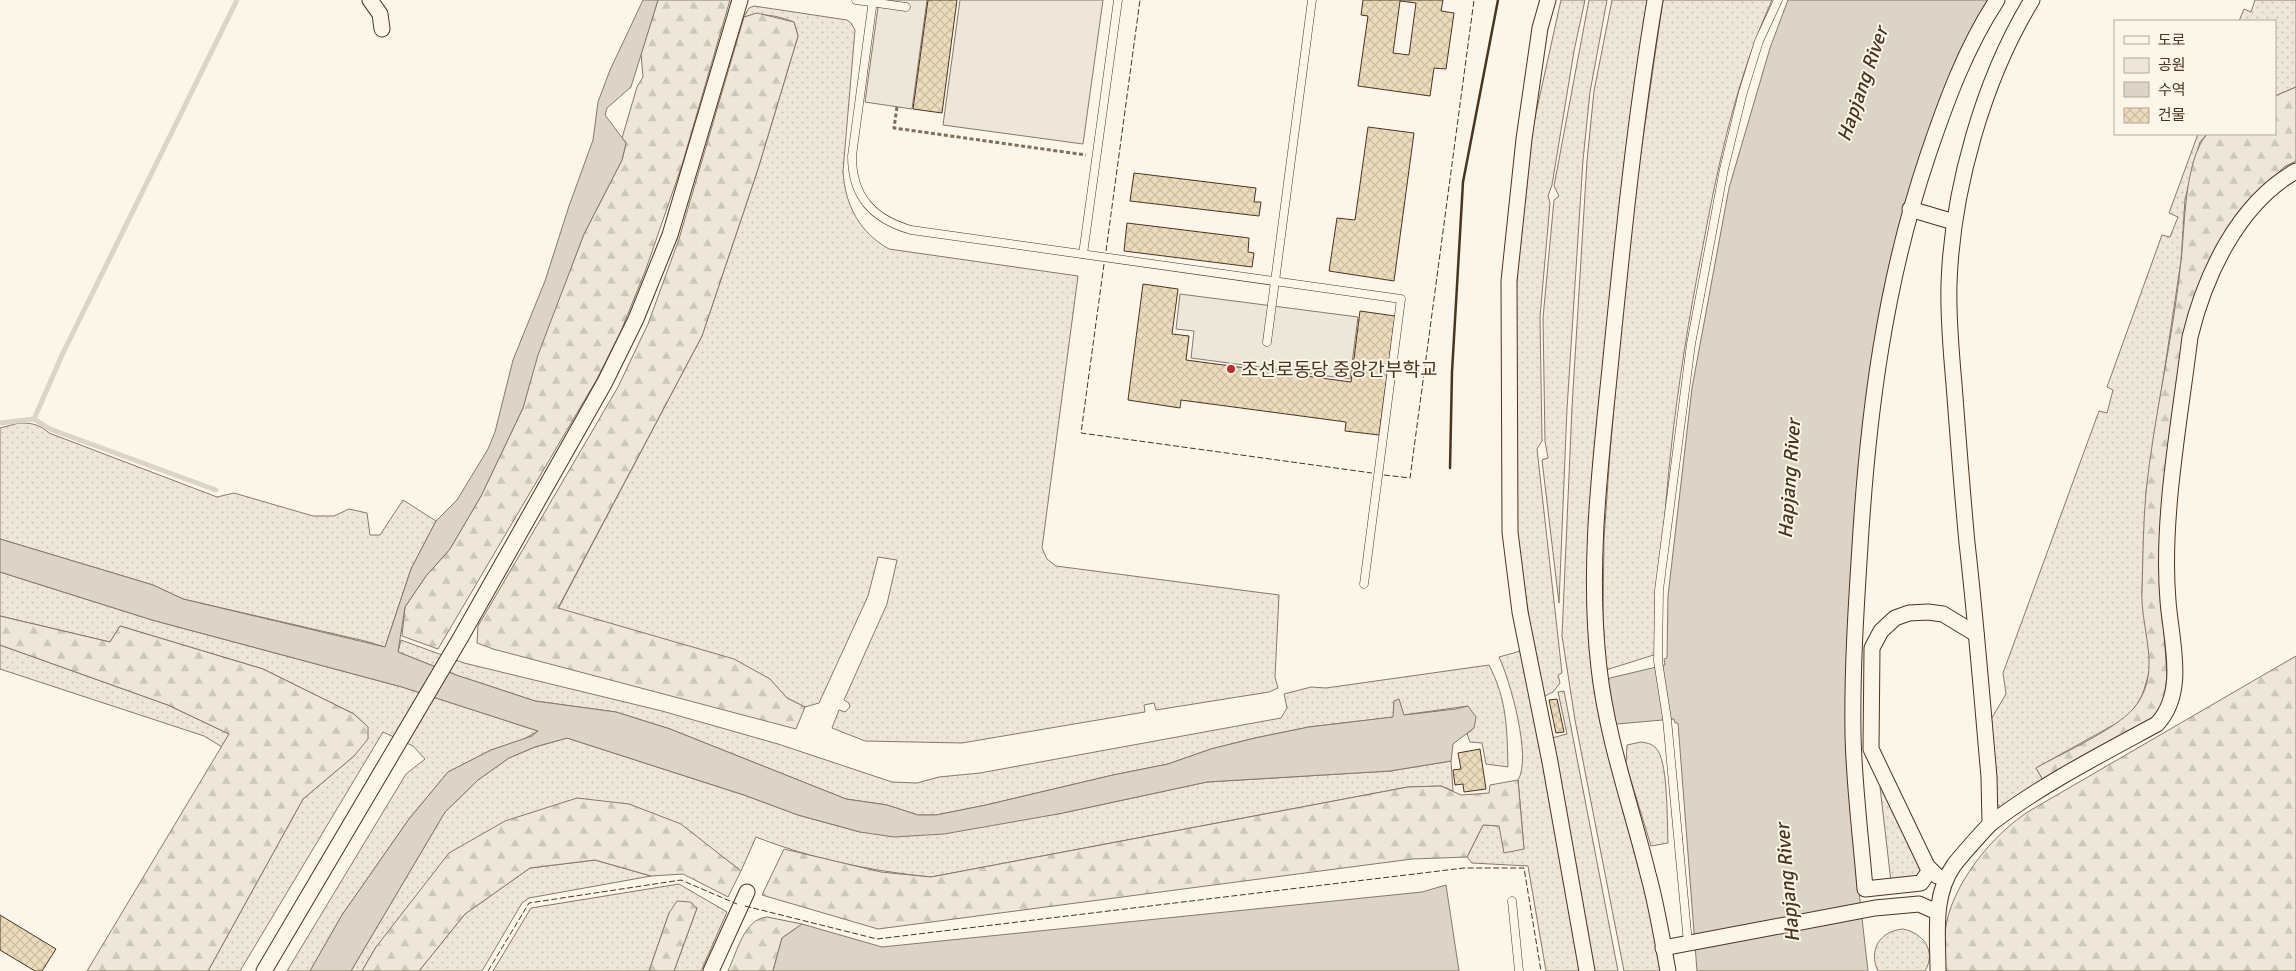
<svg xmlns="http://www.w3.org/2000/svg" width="2296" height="971" font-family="Signika,'Noto Sans KR',sans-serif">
<defs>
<pattern id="grass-dots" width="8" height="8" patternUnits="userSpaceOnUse" patternTransform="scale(1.25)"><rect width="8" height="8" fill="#ede6d9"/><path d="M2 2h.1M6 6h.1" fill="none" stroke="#cdc6ba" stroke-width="1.8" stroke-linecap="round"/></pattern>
<pattern id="forest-firs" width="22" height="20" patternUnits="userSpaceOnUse" patternTransform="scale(1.25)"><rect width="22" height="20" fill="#ede6d9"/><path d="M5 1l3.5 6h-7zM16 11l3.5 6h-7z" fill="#cdc6ba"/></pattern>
<pattern id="building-cross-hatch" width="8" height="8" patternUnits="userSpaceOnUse" patternTransform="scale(1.25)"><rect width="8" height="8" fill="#ecdcbc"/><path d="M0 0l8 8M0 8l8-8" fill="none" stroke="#ccbda1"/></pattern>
</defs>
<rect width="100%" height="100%" fill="#fbf6e9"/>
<!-- grass -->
<g fill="url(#grass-dots)" stroke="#887966">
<polygon points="1561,0 1585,0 1574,51 1552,185 1548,196 1550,203 1540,317 1542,441 1537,449 1562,673 1558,675 1560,683 1553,692 1543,697 1534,653 1517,535 1514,326 1521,215 1530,140"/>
<polygon points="1589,0 1607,0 1590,92 1583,160 1567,409 1559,603 1542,460 1548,458 1545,441 1543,318 1554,200 1559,196 1554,186"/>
<polygon points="1612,0 1650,0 1590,619 1662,971 1624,971 1575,720 1562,636 1572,407 1587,161 1594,91"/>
<path d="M 1663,0 L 1772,0 C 1736,80 1718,164 1702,251 C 1676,383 1659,518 1660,653 L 1606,670 L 1603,616 L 1604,539 L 1610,452 L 1629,234 Z"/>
<polygon points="2255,0 2296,0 2296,87 2275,96 2275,21 2239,21 2244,9 2251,12"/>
<path d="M 754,6 L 847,20 L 851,23 L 855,30 L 843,171 C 845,205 859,232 889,249 L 1078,276 L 1042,548 L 1047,559 L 1056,566 L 1279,595 L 1275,677 L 1278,688 L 1269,692 L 1156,710 L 1154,703 L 1144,705 L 1145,712 L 962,743 L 865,741 L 832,728 L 839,710 L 845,712 L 850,707 L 849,703 L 844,700 L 887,604 L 897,560 L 878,557 L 868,596 L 819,703 L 805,707 L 787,698 L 769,679 L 558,609 L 702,336 L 758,169 L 798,36 L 794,22 C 778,16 762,12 744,17 L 749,8 Z"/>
<polygon points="2198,134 2207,134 2200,142 2185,199 2181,261 2146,492 2142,594 2151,666 2143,693 2138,703 2126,718 2036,768 2043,780 2001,807 1997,804 1990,721 2006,694 2003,673 2099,411 2107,413 2113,390 2107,387 2162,235 2170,237 2178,217 2169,213"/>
<path d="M 19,423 C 32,423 39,424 49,433 L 217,497 L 234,493 L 313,516 L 334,516 L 349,509 L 367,513 L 370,535 L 380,535 L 403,500 L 436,521 L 411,569 L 385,647 L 365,641 L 183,599 L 153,585 L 0,539 L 0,428 Z"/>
<polygon points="0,572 152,620 402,687 538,731 522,740 491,750 448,772 409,819 342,915 310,971 287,971 406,774 425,759 413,746 383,732 240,971 208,971 303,799 354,756 368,727 354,714 263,669 120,626 110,642 0,616"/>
<path d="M 401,640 L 464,663 L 662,711 L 778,744 L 892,782 L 917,783 L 939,777 L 980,773 L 1281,718 L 1287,708 L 1284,694 L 1311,687 L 1326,688 L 1489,665 C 1507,700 1507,728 1508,767 L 1486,764 L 1482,743 L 1470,742 L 1467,734 L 1474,728 L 1468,706 L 1403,715 L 1399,700 L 1394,701 L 1394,717 L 1309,727 L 1255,738 L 1211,749 L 1168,764 L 1113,775 L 986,805 L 936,815 L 918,815 L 887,805 L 846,799 L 670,729 L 616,712 L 535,701 L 456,675 L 398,652 Z"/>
<polygon points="0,645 168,705 229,734 222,747 204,736 0,669"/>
<path d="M 1524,650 L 1581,971 L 1546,971 L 1528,866 L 1472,863 L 1467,857 L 1483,825 L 1499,826 L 1524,849 L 1518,780 C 1532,758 1510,680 1499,657 Z"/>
<polygon points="1564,691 1618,971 1593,971 1552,738 1567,734 1558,692"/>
<path d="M 567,738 L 744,795 L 798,815 L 860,832 L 1058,814 L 1207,782 L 1390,771 L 1451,761 L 1453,791 L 1441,786 L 1408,787 L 931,877 C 871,871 812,859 756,837 L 741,871 L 715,851 L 629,804 L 376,947 L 362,971 L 351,971 L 445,812 L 478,780 L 509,758 L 535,747 Z"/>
<path d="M 1641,742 C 1648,743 1654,744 1658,751 C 1668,766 1667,822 1668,843 L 1651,846 L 1626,764 L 1627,745 Z"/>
<polygon points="1880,787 1884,788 1924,873 1917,880 1891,882"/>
<polygon points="595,860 651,876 529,898 522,903 482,971 419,971 465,914 530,868"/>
<polygon points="679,884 727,912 701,971 674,971 697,908 669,913 649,971 493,971 531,908"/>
<path d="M 1903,929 C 1923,933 1937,951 1925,971 L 1878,971 C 1868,950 1880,931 1903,929 Z"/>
</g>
<!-- forest -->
<g fill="url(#forest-firs)" stroke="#887966">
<polygon points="658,0 730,0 682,165 646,269 621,331 597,379 438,649 402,636 405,607 426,576 450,549 481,496 523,408 537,355 584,234 622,160 626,144 622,138 637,87 643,77 641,54"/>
<polygon points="757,13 794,22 798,36 758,169 702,336 558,608 734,659 770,679 787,698 805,707 796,729 493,649 477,643 478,626 618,387 648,324 679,239 744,17"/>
<path d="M 2296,87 L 2296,161 L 2284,167 L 2251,201 L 2191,310 L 2162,603 L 2167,676 L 2164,701 L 2157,714 L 2145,723 L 2043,780 L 2036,768 C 2062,753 2122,727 2137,704 C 2162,669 2140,629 2142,590 C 2143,558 2143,525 2146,492 C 2154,415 2173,339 2181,261 C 2185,227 2184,161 2207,134 L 2275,134 L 2275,96 Z"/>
<polygon points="0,616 110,642 120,626 263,669 354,714 368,727 368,739 354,756 303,799 208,971 87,971 229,734 168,705 0,645"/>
<path d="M 2296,656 L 2296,971 L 1945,971 C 1945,958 1943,945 1945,933 C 1949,887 1993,833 2031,810 Z"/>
<polygon points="1518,780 1524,849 1504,853 1499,826 1483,825 1467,857 1412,859 878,929 762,895 784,849 881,872 931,877 1408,787 1441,786 1461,795 1489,793 1490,785"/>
<polygon points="577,798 629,804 681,824 741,871 728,897 683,874 651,876 595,860 530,868 465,914 419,971 362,971 376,947 449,853 505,821"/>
<polygon points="677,901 690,902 697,908 674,971 649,971 669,913"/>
<path d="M 767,917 L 802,924 L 782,938 L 773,971 L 728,971 C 737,952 744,919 767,917 Z"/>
</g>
<!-- park -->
<polygon fill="#ede6d9" stroke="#887966" points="960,0 1103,0 1083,144 943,125"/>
<!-- parking -->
<g fill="#ede7d9" stroke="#887966">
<polygon points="879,0 927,0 912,109 865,102"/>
<polygon points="1180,294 1358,317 1350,379 1191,358 1194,331 1176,329"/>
</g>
<!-- water -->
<g fill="#dcd4c6" stroke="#887966">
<polygon points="643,0 658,0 631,87 607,108 605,115 626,143 622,160 584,234 538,355 523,408 481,496 450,549 426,576 405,607 398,652 456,675 535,701 616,712 670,729 846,799 887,805 918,815 936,815 986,805 1113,775 1168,764 1211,749 1255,738 1309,727 1393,717 1394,701 1399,699 1404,715 1456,709 1468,706 1476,717 1474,728 1453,744 1451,761 1390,771 1207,782 1058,814 944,834 894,837 860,832 798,815 744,795 567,738 535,747 509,758 478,780 445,812 351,971 310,971 342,915 409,819 448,772 491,750 532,736 538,731 402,687 152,620 0,572 0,539 153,585 183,599 385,647 411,569 436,521 457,500 488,449 495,432 513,360 545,281 569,206 593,140 598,102 610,70"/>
<polygon points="1788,0 1992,0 1902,222 1857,501 1859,892 1868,971 1697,971 1678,723 1675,723 1674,719 1617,724 1611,720 1605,684 1610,678 1665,665 1664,659 1667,658 1668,596 1692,388 1729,188 1770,48"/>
<polygon points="1446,885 1459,971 773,971 782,938 802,924 882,947 1422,892"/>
</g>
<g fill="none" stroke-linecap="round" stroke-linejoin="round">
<!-- stream -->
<g stroke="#dcd4c6" stroke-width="5">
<polyline points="34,419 62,355 237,0"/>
<polyline points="0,423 34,419 50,429 216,490"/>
</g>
</g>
<!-- building -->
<g fill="url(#building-cross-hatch)" stroke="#4a3520" fill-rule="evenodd">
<polygon points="928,0 957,0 942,113 913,109"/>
<path d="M 1363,0 L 1443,0 L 1441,11 L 1454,13 L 1446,69 L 1434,68 L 1430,96 L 1358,86 L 1368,16 L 1361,15 ZM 1400,1 L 1416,3 L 1409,55 L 1393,53 Z"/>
<polygon points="1368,127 1414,133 1394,281 1329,271 1337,218 1355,220"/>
<polygon points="1134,173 1256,188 1254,202 1261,202 1259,216 1130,201"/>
<polygon points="1127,223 1249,238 1248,252 1254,253 1252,267 1124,251"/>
<polygon points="1143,284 1178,289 1172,334 1189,336 1186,360 1351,382 1360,311 1395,316 1379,435 1345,431 1346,422 1181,400 1180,408 1128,400"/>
<polygon points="1557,699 1564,732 1556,733 1549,700"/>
<polygon points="1480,749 1486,789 1464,792 1463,784 1455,785 1453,770 1461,769 1458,753"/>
<polygon points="0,915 56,949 42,971 35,971 0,950"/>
</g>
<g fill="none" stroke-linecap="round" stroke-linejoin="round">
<!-- lane casing -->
<g stroke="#4a3520" stroke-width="9">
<g id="lane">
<polyline points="856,0 906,7"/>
<path d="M 873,0 L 852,156 C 852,197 873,219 911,230 L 1401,299 L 1364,584"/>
<polyline points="1083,254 1118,0"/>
<polyline points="1267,342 1312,0"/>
<polyline points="1512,901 1519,971"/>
<polyline points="1688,943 1667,719 1658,661 1659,590 1691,344 1724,169 1743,92 1759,41 1778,0"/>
</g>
</g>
<!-- street casing -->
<g stroke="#4a3520" stroke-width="17">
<g id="street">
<polyline points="370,0 380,14 382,29"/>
<polyline points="1548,0 1540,28 1524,139 1509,281 1510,532 1520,612 1550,762 1587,971"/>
<path d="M 1655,0 C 1635,119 1623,238 1611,358 C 1601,460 1587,565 1599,668 C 1607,739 1631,805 1648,874 C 1657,906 1662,939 1668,971"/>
<polyline points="1910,209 1954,222"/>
<path d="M 1990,824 C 2041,785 2100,755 2157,724 C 2187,692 2171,641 2168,601 C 2161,518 2180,420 2190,337 C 2205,275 2238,204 2296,171"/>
<path d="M 1930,870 L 1921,883 L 1865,889 C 1861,838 1854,786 1853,734 C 1852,671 1856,609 1860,546 C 1868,413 1885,282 1928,155 C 1946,102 1966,47 1997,0"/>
<polyline points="1937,876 1927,866 1871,749 1872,648 1881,631 1895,618 1909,613 1928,612 1943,614 1976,634"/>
<polyline points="1663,948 1875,908 1919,904 1937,912"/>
<polyline points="264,971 461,637 605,382 636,319 670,235 740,0"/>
<polyline points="711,971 747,892"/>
<path d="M 1938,971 C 1938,936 1932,896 1954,865 C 1965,851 1978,837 1990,824 L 1989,777 C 1982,699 1976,621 1967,543 C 1962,490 1958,437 1954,384 C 1951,351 1948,317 1949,284 C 1952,191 1983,80 2032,0"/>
</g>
</g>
<!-- path -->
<polyline stroke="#7f6f5c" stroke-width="3" stroke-dasharray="4 2.5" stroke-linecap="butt" points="897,107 894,128 1086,155"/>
<!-- lane -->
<use href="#lane" stroke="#fbf6e9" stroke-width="8"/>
<!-- street -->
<use href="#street" stroke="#fbf6e9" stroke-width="15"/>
<!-- fence -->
<g stroke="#4a3520" stroke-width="1" stroke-dasharray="6 2.5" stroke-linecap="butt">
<polyline points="1106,251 1140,0"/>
<polyline points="1104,264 1081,433 1372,473"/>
<polyline points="1384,475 1410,478 1474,0"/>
<polyline points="745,906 877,939 1464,868 1524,868 1541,971"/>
<polyline points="488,971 529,903 681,880 737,904"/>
</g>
<!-- wall -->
<polyline stroke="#4a3520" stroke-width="2.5" points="1450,468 1452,372 1463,182 1498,0"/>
</g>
<!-- markers -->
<circle fill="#c62828" stroke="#fbf6e9" stroke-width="2" cx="1231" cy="369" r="5"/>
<g text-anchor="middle" stroke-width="4" stroke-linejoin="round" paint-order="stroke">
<!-- poi labels -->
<g font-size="19" fill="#4a3520" stroke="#fbf6e9" text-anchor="start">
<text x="1241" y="376">조선로동당 중앙간부학교</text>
</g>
<!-- water labels -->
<g font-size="20" font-style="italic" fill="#4a3520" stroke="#fbf6e9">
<text transform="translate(1862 84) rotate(-71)" y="7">Hapjang River</text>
<text transform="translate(1789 479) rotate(-86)" y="7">Hapjang River</text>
<text transform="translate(1787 883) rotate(-95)" y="7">Hapjang River</text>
</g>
</g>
<!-- legend -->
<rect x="2114" y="20" width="162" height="115" fill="#fbf6e9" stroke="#b4a999"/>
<rect x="2124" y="36" width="25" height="8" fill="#fbf6e9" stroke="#b4a999"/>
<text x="2158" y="45" font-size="15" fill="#4a3520">도로</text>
<rect x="2124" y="58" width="25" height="15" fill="#ede6d9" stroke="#b4a999"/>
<text x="2158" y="70" font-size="15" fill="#4a3520">공원</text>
<rect x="2124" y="82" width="25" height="15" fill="#dcd4c6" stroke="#b4a999"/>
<text x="2158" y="95" font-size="15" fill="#4a3520">수역</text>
<rect x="2124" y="108" width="25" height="15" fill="url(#building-cross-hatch)" stroke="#b4a999"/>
<text x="2158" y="120" font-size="15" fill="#4a3520">건물</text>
</svg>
